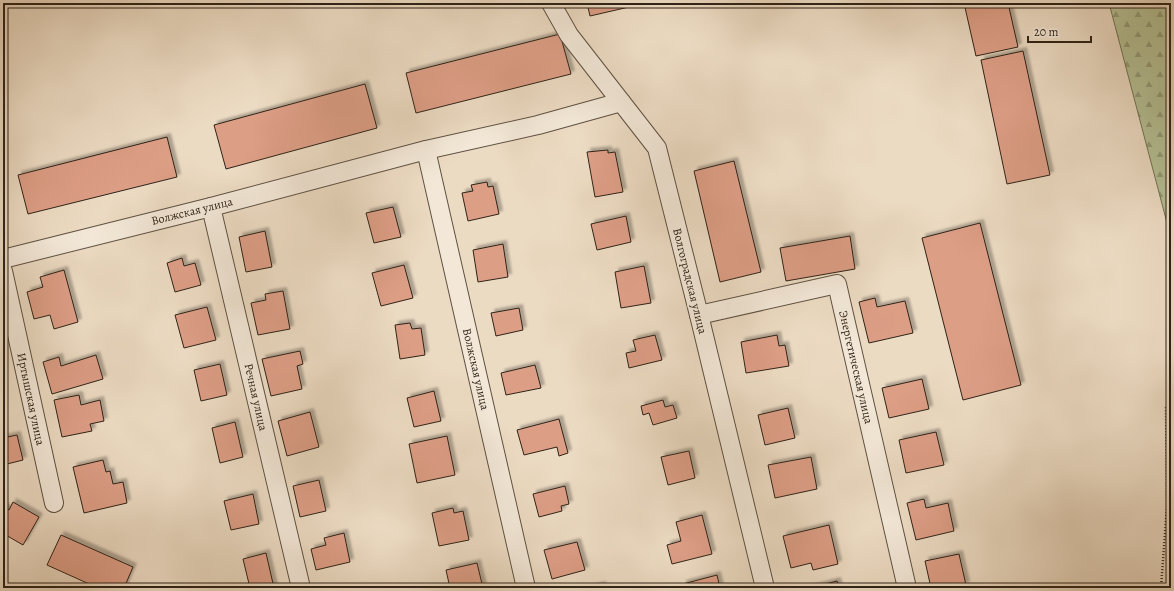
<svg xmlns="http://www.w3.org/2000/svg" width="1174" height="591" font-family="Alegreya,serif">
<defs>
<pattern id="forest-firs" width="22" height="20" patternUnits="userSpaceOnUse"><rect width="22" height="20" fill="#b5c196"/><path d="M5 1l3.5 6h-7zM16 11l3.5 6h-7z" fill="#949c79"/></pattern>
<filter id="shadow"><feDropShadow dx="3.5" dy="-3.5" stdDeviation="1" flood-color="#0004"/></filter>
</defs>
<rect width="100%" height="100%" fill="#ecdbc3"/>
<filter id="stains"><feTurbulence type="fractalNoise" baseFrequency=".005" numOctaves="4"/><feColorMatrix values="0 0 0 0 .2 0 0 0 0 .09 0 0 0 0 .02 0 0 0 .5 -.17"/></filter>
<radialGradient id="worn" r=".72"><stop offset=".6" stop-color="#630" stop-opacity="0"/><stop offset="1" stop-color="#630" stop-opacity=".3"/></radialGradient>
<!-- forest -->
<polygon fill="url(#forest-firs)" stroke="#727256" points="1109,3 1171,3 1171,238"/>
<!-- building -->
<g fill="#dd9e86" stroke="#2e2317" filter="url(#shadow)">
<polygon points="587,3 628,3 629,7 590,16"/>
<polygon points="634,3 650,3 635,6"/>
<polygon points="964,3 1008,3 1018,47 976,56"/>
<polygon points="560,34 571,74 416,113 406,73"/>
<polygon points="1023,51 1050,175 1007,184 981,60"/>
<polygon points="365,84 377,128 226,169 214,125"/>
<polygon points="167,137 177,177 28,214 18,175"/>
<polygon points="608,150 608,153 615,152 623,192 595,197 587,152"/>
<polygon points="734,161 761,272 720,282 694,171"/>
<polygon points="487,182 488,187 493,186 499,214 468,221 462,193 473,191 471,185"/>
<polygon points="393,207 401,237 374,243 366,213"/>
<polygon points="626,216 631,242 597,250 591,224"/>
<polygon points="980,223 1021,385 963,400 922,238"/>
<polygon points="265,231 272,267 246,272 239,237"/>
<polygon points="850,236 855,269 786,281 780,248"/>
<polygon points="503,244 508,277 478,282 473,250"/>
<polygon points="182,258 184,266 195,263 201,285 175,292 167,263"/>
<polygon points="404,265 413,298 381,306 372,273"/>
<polygon points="644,266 651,303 621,308 615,272"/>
<polygon points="64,270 78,322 54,329 50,315 34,319 27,292 43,287 40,277"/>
<polygon points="283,291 290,329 258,335 251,303 266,300 265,294"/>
<polygon points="875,298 877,307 905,301 913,333 869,343 859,302"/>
<polygon points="207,307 216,340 184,348 175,315"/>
<polygon points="519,308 523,330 496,336 491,313"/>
<polygon points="410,323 412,329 421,328 425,355 400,359 395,325"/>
<polygon points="655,335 662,360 629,368 626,353 636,351 633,340"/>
<polygon points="777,335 779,346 785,345 789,366 746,373 741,342"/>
<polygon points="300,351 303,364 297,366 302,389 271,396 262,359"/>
<polygon points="96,355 103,379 52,394 43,362 59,357 61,366"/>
<polygon points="220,364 227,395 201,401 194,370"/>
<polygon points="535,365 541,388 506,395 501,373"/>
<polygon points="922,379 929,409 889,418 882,388"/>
<polygon points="434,391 441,421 414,427 407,398"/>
<polygon points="79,395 81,405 100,400 104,421 90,424 92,431 62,437 54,400"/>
<polygon points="663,400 665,407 673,405 677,418 653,425 649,413 643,415 641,406"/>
<polygon points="788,408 795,438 765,445 758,415"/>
<polygon points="310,412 319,447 287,456 278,421"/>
<polygon points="559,419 568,453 559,456 557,447 524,455 517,430"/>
<polygon points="235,422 243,457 220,463 212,428"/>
<polygon points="936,432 944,465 906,473 899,440"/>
<polygon points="17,435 23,460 3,465 3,438"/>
<polygon points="447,436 455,475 417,483 409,444"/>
<polygon points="689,451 695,478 668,485 661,457"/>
<polygon points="811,457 817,489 775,498 768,465"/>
<polygon points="103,460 106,472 110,471 113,484 123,482 127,503 84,513 73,467"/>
<polygon points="319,480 326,511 300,517 293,486"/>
<polygon points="565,486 569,504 561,506 562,511 539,517 533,494"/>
<polygon points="253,494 259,524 231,530 224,501"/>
<polygon points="924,499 926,508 948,503 954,531 916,540 907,503"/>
<polygon points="13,502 39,517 23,545 4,534 3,537 3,506 9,510"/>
<polygon points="453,508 454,513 463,511 469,540 439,546 432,513"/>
<polygon points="702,515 712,554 672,564 667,545 681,541 676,522"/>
<polygon points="829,525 838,564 813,570 811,563 791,568 783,536"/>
<polygon points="344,533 350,562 316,570 311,549 326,545 324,538"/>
<polygon points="61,535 133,567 124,588 98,588 47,565"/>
<polygon points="577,542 585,570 552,579 544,550"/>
<polygon points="266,553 274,588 250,588 243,559"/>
<polygon points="959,554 966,585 954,588 931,588 925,561"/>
<polygon points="477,563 483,588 450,588 446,570"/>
<polygon points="717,575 720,588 684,588 683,584"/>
<polygon points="837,581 839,588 810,588"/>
<polygon points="602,585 603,588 591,588"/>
</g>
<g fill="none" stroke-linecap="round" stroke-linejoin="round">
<!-- street casing -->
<g stroke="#5e5142" stroke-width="20">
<g id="street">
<polyline points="551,3 569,35 657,148 699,315 765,588"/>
<polyline points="426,150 526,588"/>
<polyline points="211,207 301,588"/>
<polyline points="3,259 211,207 426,150 538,125 621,102"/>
<polyline points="3,271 54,503"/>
<polyline points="699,315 837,284 907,588"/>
</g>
</g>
<!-- path -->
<polyline stroke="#2e2317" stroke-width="2.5" stroke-dasharray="1 2" stroke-linecap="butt" points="1161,588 1167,506 1166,407"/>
<!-- street -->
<use href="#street" stroke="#f3e8d8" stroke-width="18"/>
</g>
<g text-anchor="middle" stroke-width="3.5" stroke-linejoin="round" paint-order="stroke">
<!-- street labels -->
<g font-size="12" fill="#2e2317" stroke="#f3e8d8">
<text transform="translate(192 211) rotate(-14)" y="4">Волжская улица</text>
<text transform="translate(690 281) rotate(76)" y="4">Волгоградская улица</text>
<text transform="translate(856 367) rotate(77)" y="4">Энергетическая улица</text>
<text transform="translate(476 369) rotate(77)" y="4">Волжская улица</text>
<text transform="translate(256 397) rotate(77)" y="4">Речная улица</text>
<text transform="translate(31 399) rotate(78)" y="4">Иртышская улица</text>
</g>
</g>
<!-- margin -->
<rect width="1174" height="591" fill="none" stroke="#ecdbc3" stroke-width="16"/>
<rect x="4" y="4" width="1166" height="583" fill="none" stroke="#2e2317" stroke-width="2"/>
<rect x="8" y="8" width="1158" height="575" fill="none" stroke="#2e2317"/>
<!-- scale -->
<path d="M1028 36v6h63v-6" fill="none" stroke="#2e2317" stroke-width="2"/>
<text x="1034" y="36" font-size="12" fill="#2e2317" stroke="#f3e8d8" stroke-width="3" paint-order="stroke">20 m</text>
<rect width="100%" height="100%" filter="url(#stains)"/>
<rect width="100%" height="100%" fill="url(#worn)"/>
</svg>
